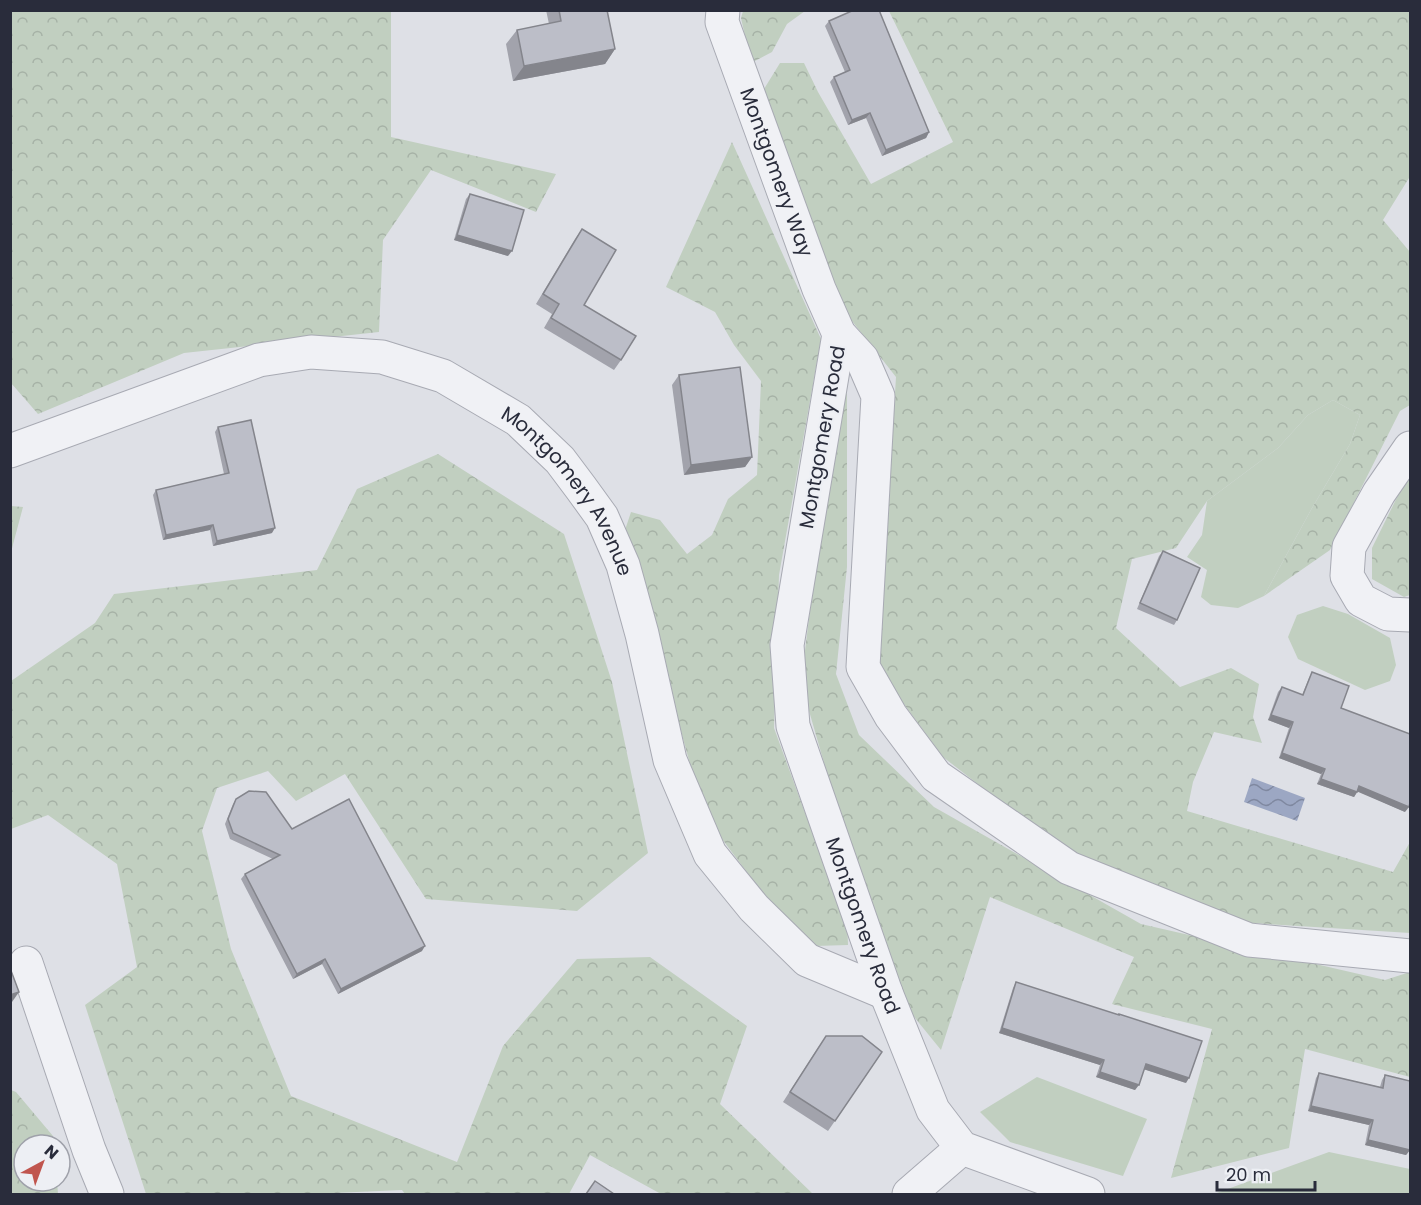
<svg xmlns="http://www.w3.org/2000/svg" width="1421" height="1205" font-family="Poppins,sans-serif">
<defs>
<pattern id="forest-crowns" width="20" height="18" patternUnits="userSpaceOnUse" patternTransform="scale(1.5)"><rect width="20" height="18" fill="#c1cfc0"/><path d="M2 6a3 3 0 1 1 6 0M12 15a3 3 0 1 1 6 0" fill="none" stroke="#a6b2a6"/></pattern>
<pattern id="water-waves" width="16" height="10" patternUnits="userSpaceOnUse" patternTransform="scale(1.5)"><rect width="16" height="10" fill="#9ca7c3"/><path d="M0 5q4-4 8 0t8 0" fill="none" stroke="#7f88a0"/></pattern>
</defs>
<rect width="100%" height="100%" fill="#dee0e6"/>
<!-- grass -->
<g fill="#c1cfc0">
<polygon points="1333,400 1360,415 1350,444 1312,508 1264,596 1238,608 1211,605 1201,597 1207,570 1187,557 1202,535 1207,501 1278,448 1308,415"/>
<polygon points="1323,606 1348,614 1390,638 1396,665 1390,681 1365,690 1298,659 1288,637 1297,615"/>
<polygon points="1037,1077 1147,1119 1123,1176 1010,1142 980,1112"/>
<polygon points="1329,1152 1410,1169 1410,1194 1214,1194"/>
</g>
<!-- forest -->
<g fill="url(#forest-crowns)">
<polygon points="10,11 391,11 391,137 556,174 536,212 431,170 383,240 379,332 184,353 38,414 11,383"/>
<polygon points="743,11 805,11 787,24 772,52 751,63 741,18"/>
<polygon points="889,11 1410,11 1410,179 1409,178 1383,220 1410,252 1410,405 1400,411 1330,550 1264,596 1312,508 1350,444 1360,415 1333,400 1308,415 1278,448 1207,501 1176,548 1132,559 1116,628 1180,687 1231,668 1259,684 1253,717 1262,743 1214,732 1193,782 1187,811 1393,872 1410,842 1410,933 1252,923 1064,851 943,757 878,669 896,377 837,302 761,94 780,63 804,63 818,92 871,184 953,142"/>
<polygon points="732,142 821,339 779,575 774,728 804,810 847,916 848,945 815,946 761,891 704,815 673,702 624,533 631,512 660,520 687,554 712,535 728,499 757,475 761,381 734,345 715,312 666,287"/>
<polygon points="847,392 847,567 836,674 859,735 934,807 1141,924 1385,980 1410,972 1410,1077 1305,1049 1289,1148 1171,1178 1212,1029 1112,1004 1134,957 990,897 941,1050 902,1002 833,794 801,683 832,432"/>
<polygon points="438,454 564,534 612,682 648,853 577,911 426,899 345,774 296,801 268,771 217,788 202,831 231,949 291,1096 457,1162 503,1046 577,959 650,957 747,1026 720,1104 813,1194 661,1194 590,1155 569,1194 405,1194 402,1190 334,1193 332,1194 146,1194 85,1005 137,967 117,864 48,815 11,829 11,681 95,623 114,594 317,570 357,489"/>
<polygon points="1410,471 1410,595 1404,597 1372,579 1372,548"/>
<polygon points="11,506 23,507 11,552 10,506"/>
<polygon points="11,1090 16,1092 53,1136 54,1145 24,1145 24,1181 57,1181 58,1194 11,1194"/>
</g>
<!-- water -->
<polygon fill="url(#water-waves)" points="1252,778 1305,798 1297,821 1244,802"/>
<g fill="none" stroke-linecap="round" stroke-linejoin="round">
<!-- minor casing -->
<g stroke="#a8aab3" stroke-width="35">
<g id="minor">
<path id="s1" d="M 723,10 L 722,22 L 819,289 L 839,334 L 862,359 L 878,396 L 863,667 L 891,716 L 936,776 L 1069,868 L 1249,940 L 1410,956"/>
<path id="s2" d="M 839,334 L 787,645 L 793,726 L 886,993 L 933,1110 L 962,1148 L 1088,1194"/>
<polyline points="1410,448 1379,493 1349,547 1347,576 1361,600 1388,614 1410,615"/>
<path id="s3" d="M 10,451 L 259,360 L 311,352 L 382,357 L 443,376 L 518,420 L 560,460 L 581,488 L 602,517 L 623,565 L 642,634 L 670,760 L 710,854 L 754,908 L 807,960 L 886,993"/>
<polyline points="26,963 89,1150 107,1194"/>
<polyline points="909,1194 962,1148"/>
</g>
</g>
<!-- minor -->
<use href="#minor" stroke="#f0f1f5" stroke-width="33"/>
</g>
<!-- wall -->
<g fill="#a2a3ac">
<polygon points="546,10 607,10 615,49 605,64 513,81 506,44 517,30 549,24"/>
<polygon points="829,21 929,132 926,138 882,156 866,118 848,125 830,82 834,77 845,72 825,26"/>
<polygon points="470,194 508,256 454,240 466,199"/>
<polygon points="582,229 584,305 621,360 614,370 544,328 552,314 536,304 575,239"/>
<polygon points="679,375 752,457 745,467 684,475 672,385"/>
<polygon points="218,427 272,533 213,546 210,530 163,540 153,495 156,490 224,474 215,432"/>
<polygon points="1163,551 1177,620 1174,625 1137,609 1159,556"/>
<polygon points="1312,672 1341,708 1405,812 1358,791 1354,797 1317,784 1321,774 1279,758 1289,728 1268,720 1278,692 1282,687 1302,695 1309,678"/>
<polygon points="236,799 292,829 422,951 338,994 322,964 293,979 241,879 245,874 273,859 230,839 225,824 233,804"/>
<polygon points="1016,982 1186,1083 1144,1069 1135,1090 1096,1077 1100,1065 999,1033 1013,988"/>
<polygon points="819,1046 882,1052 828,1131 783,1102"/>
<polygon points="1319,1073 1380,1087 1382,1080 1385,1075 1410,1150 1406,1155 1365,1145 1369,1125 1308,1111 1316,1078"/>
</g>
<!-- shaded-wall -->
<g fill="#84858c">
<polygon points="615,49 605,64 513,81 524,66"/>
<polygon points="870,113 866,118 848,125 852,120"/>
<polygon points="929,132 926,138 882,156 886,150"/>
<polygon points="457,235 512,251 508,256 454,240"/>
<polygon points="752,457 745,467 684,475 691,465"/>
<polygon points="213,525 210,530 163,540 166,535"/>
<polygon points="275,528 272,533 213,546 217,541"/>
<polygon points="1271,715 1293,722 1289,728 1268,720"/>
<polygon points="1282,753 1325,769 1321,774 1279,758"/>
<polygon points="1321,779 1357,792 1354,797 1317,784"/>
<polygon points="1359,786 1409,807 1405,812 1356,791"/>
<polygon points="425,946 422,951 338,994 341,989"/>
<polygon points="325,959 322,964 293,979 297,974"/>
<polygon points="19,992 12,1002 10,1003 10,995"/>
<polygon points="1002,1028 1104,1060 1100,1065 999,1033"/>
<polygon points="1146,1064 1189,1078 1186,1083 1143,1069"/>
<polygon points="1100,1072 1139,1085 1135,1090 1096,1077"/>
<polygon points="1311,1106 1373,1120 1369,1125 1308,1111"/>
<polygon points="1368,1140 1410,1150 1406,1155 1365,1145"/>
</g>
<!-- building -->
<g fill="#bcbec8" stroke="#84858c" stroke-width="1.5">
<polygon points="559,10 607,10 615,49 524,66 517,30 561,21"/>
<polygon points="854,10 879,10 929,132 886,150 870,113 852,120 834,77 850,70 829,21"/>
<polygon points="470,194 524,210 512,251 457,235"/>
<polygon points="582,229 616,250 584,305 636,336 621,360 551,318 559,304 543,294"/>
<polygon points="740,367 752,457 691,465 679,375"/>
<polygon points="251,420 275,528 217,541 213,525 166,535 156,490 229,473 218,427"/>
<polygon points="1163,551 1200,568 1177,620 1140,603"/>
<polygon points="1312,672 1349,686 1341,708 1410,734 1410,803 1409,807 1359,786 1357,792 1321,779 1325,769 1282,753 1293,722 1271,715 1282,687 1303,695"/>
<polygon points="249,791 266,792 292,829 349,799 425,946 341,989 325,959 297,974 245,874 280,855 233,833 228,819 236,799"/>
<polygon points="10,968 19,992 10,995"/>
<polygon points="1016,982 1119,1015 1119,1014 1202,1041 1189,1078 1146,1064 1139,1085 1100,1072 1104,1060 1002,1028"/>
<polygon points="826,1036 862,1036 882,1052 835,1121 790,1092"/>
<polygon points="1319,1073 1383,1088 1385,1075 1410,1081 1410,1150 1368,1140 1373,1120 1311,1106"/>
<polygon points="595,1181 614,1194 586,1194"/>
</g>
<g text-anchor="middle" stroke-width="4.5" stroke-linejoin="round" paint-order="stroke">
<!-- street labels -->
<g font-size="20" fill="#292c3b" stroke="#edeff4">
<text dy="7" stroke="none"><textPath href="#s1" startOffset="172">Montgomery Way</textPath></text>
<text transform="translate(822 437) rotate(-80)" y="7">Montgomery Road</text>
<text dy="7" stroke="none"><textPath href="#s3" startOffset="627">Montgomery Avenue</textPath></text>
<text dy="7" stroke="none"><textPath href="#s2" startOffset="608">Montgomery Road</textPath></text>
</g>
</g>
<!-- border -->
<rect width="1421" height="1205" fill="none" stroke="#292c3b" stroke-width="24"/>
<!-- north arrow -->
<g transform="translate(42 1163) rotate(41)"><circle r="28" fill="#edeff4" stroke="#9fa1aa" stroke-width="1.5"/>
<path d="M0-4.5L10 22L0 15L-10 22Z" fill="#c0554e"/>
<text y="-9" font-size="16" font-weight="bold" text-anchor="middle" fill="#292c3b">N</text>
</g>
<!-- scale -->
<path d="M1217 1181v9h98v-9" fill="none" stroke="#292c3b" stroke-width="3"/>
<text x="1226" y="1181" font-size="18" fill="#292c3b" stroke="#edeff4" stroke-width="4.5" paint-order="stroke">20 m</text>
</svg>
